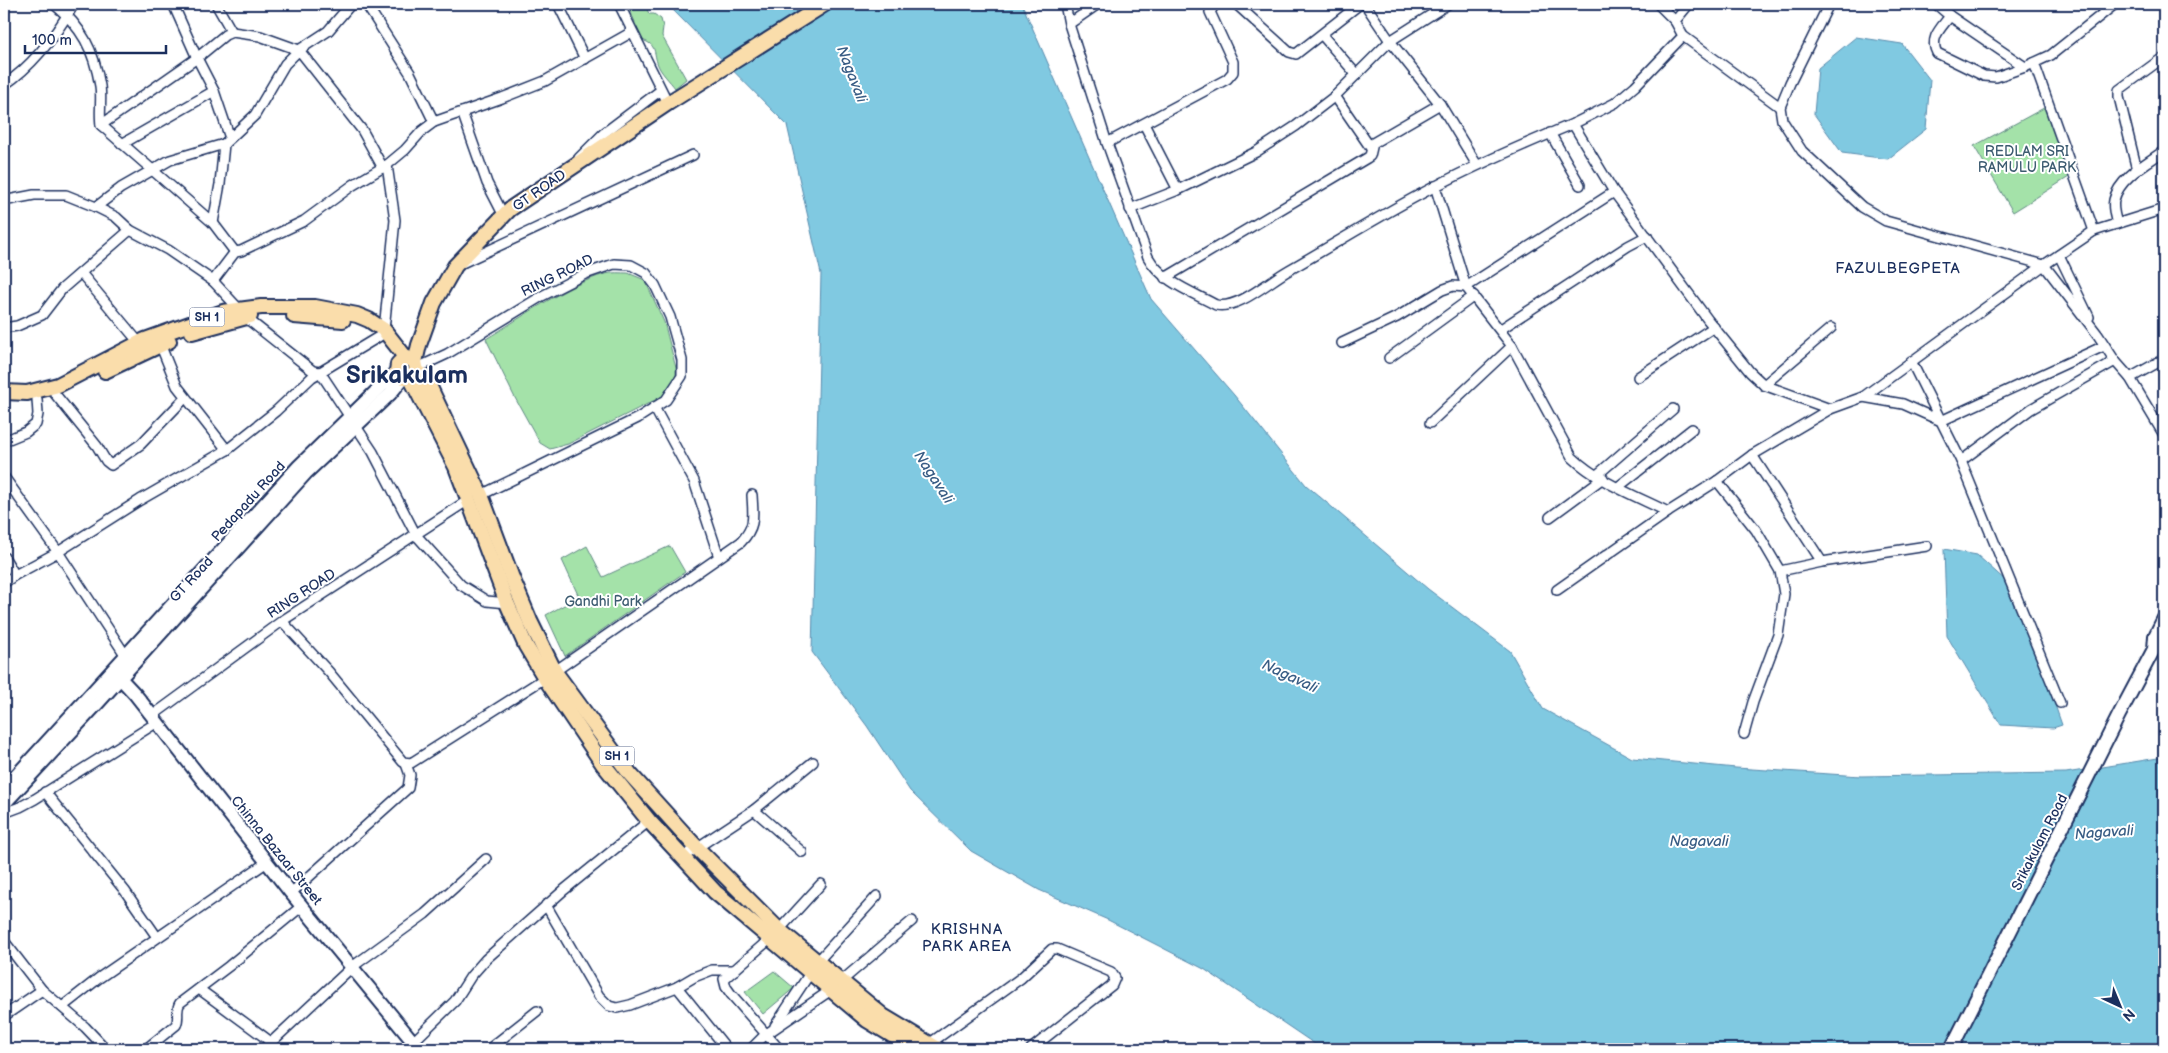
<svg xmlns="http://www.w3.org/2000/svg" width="2168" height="1053" font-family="'Balsamiq Sans',sans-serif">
<rect width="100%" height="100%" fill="#fff"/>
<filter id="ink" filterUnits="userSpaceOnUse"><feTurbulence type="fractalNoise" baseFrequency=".02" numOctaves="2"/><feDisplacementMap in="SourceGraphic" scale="10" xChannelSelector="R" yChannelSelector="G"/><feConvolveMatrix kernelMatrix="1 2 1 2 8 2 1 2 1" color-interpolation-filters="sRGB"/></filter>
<g filter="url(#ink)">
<!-- green -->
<g fill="#a4e2a9" stroke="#608884">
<path d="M 627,4 L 645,4 L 649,14 L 654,14 L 661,19 L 663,27 L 662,36 L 686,79 L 675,88 C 670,81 661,73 658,65 C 653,53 658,45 642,40 L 634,24 L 635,22 Z"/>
<polygon points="2053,103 2077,172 2013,212 1974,146"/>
<path d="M 628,273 L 645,280 L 664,322 L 676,368 L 676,381 L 665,395 L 568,444 L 550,449 L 540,443 L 514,396 L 486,339 C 521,318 566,285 605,274 C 612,272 621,273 628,273 Z"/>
<polygon points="587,546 603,577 670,546 685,572 565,656 546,615 579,597 562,560"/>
<polygon points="774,971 794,988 763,1014 745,992"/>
</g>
<!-- water -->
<g fill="#80c9e1" stroke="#588bad">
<polygon points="667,4 1022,4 1151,299 1234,395 1306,485 1428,589 1510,651 1543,709 1632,758 1736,768 1861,776 2066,773 2164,757 2164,1049 1322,1049 1204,969 1108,920 1039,890 971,851 910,791 867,726 812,652 821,274 787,125"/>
<polygon points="1856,37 1902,44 1930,80 1926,129 1888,159 1842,153 1814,114 1818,68"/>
<polygon points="1944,549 1977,555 2006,581 2048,685 2062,725 2053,728 2001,725 1947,636"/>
</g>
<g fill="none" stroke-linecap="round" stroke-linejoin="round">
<!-- street casing -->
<g stroke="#1b2f5e" stroke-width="12">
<g id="street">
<path d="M 54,4 C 82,27 94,50 100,86 C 102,99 99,112 101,125"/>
<polyline points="173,4 197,58 214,91 230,138"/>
<polyline points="216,4 232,32"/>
<polyline points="366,4 410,73 434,122"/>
<polyline points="558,4 585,59"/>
<polyline points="619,4 668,103"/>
<polyline points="1065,4 1069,24 1098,4"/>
<polyline points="1236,4 1289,52 1296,54 1360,4"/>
<polyline points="1365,4 1390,41 1440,104 1477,165"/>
<polyline points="1658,4 1675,21"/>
<polyline points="1689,4 1675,21 1683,36 1635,86 1615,103 1573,124 1614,192 1708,320 1750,372 1764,385 1830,409 1863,397 2044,265 2094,231 2164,209"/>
<polyline points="1829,4 1790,83 1780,107 1782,120 1802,151 1862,207 1886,221 2044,265 2098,335 2115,361 2130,378 2164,435"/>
<polyline points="1936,4 1950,16 2025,67 2051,55 2115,4"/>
<path d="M 1950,16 C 1941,28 1929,38 1937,53 L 1984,76 L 1996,77 L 2025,67"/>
<path d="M 1069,24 L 1107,143 L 1148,257 C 1162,282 1192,292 1216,305 C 1238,310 1269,281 1289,270 C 1338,242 1387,211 1438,185 C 1482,162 1527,143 1573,124"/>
<polyline points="1322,35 1356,74"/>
<polyline points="1683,36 1780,107"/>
<polyline points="2034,63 2094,231"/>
<path d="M 4,85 C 34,65 56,35 74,4"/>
<polyline points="1335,96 1370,147"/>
<polyline points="462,112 487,183 504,216"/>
<polyline points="1144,124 1178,190"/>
<polyline points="1550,133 1580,185"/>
<polyline points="1107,143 1227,79 1233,72 1233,62 1210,12 1215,4"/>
<polyline points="122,144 214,91"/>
<polyline points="579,158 604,133 661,90"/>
<polyline points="2137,170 2119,97 2119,90 2164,57"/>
<path d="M 1435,186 L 1466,287 L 1512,346 L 1572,457 C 1598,482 1636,496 1668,512"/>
<polyline points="4,203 8,200 34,195 66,195 96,207 116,217 130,230 168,250 213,281 239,309"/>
<polyline points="96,207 121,188 170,160 224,144"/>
<polyline points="1130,209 1178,190 1256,152 1296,126 1335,96 1390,41 1448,4"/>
<polyline points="213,223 220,184 224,144 255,115 285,64 299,50 362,130 383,168"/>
<path d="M 2117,224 C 2115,216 2112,208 2114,200 C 2119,178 2147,163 2164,151"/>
<polyline points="235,252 213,223 101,125 197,58 225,35 232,32 260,36 299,50 328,31 351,4"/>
<polyline points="2059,255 2089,317"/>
<polyline points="462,263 693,155"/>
<polyline points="81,273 141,345"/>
<polyline points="1165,278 1367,158 1370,156 1373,143 1440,104"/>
<polyline points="213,281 235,252 241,251 304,221 353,185 387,165 405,150 422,131 434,122 502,98 545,81 632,32"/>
<polyline points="245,317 313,371 320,372 373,452 416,535 461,585 487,601 507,603"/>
<polyline points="4,328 17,326 42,315 62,289 130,230"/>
<polyline points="1501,329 1628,246 1647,236"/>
<polyline points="384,330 395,220 387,165"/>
<polyline points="1342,343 1397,317 1442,290 1453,286 1466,287 1614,192"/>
<polyline points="160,344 177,386 227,450"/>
<polyline points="1389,358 1474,296"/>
<polyline points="1911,361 1941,421 2104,346"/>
<polyline points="417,368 447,354 542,296 585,274 614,264 631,265 646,273 655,285 670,317 682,360 682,376 666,400 638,418 481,495"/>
<polyline points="1638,377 1714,327"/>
<polyline points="2130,378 2164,359"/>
<polyline points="1764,385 1831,328"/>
<polyline points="55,394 97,446 106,461 111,465 141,444 185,398"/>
<polyline points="1863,397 1903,404 1941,421 1961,461 2060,703"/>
<polyline points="654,407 694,481 719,557"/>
<polyline points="1430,423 1512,346"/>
<polyline points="4,441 26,432 36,424 38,414 37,399"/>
<polyline points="1752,455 1822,562 1927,546"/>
<polyline points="1961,461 2031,409 2115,361"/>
<polyline points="1597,475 1673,409"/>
<polyline points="4,477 58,552 126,656"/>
<polyline points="1717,481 1756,530 1780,571"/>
<polyline points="1618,487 1692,429"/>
<polyline points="1550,517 1603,478"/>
<polyline points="4,557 15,575 58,552 140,500 227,450 276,411 312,377 380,336"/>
<polyline points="4,583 15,575"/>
<polyline points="1557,590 1668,512 1717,481 1752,455 1830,409"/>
<path d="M 282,621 L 329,672 L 403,762 L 411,763 L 545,678 L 741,542 C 756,526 753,516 752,495"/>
<polyline points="152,716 282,621 470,499"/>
<polyline points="1744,734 1753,702 1778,635 1784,594 1780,571 1822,562"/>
<polyline points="45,792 125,891 157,937"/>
<polyline points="754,810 802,852"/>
<polyline points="4,813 20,807 35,799 156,723"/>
<polyline points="683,857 754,810 813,762"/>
<polyline points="291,893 408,788 410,775 406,764"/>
<polyline points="546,905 599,996 609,1006 617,1008 630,1005 677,987 694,977 712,970 735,970"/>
<polyline points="779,930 821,884"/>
<polyline points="771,938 724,979 726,987 731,994 779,1049"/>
<polyline points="4,941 42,990 85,1027 106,1049"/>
<polyline points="677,987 727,1049"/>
<polyline points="199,989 271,1042"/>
<polyline points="62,1007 99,978 267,862"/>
<polyline points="4,1016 42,990"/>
<polyline points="775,1026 818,961 877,896"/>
<polyline points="413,1042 455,1001 471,976 486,959 564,890 649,821"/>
<polyline points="929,1044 1021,978 1052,949 1057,949 1111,972 1115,978 1112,985 1031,1049"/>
<path d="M 146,1049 L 176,1025 C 180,1017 175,1010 180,1003 L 229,966 L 302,906"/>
<polyline points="264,1049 352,967 425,914 486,859"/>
<polyline points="489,1049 537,1011"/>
<polyline points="751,1049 765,1035 831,990 912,921"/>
</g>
</g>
<!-- secondary casing -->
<g stroke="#1b2f5e" stroke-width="16">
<g id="secondary">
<polyline points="114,675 120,678 135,694 291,893 419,1049"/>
<polyline points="4,789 299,466 397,371"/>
<polyline points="4,804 96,705 306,473 390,394 404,377"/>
<polyline points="1951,1049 2119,715 2154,649 2155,636 2164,618"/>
</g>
</g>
<!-- primary casing -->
<g stroke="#1b2f5e" stroke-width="18">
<g id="primary">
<polyline points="294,316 343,320"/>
<polyline points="192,332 250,316"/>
<polyline points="415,362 419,345 434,303 455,266 510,209 668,103 825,4"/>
<polyline points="105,371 169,341"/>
<polyline points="417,371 410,377 404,377 397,371 398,364 403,359 412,359 415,362 417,371 425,377 481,495 512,578 530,621 555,672 630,774 697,848 779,930 883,1016 938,1049"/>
<polyline points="410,377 456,467 507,603 526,646 545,678 603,764 649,821 715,892 867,1020 915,1049"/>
<polyline points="4,392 27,393 58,385 145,340 223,312 261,307 315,307 357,315 369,320 384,330 406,358"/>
</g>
</g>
<!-- street -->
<use href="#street" stroke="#fff" stroke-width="9"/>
<!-- secondary -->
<use href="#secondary" stroke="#fff" stroke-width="12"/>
<!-- primary -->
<use href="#primary" stroke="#faddab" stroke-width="14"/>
</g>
</g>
<g text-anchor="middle" stroke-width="4" stroke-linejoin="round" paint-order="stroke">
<!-- shield labels -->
<g fill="#fff" stroke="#5f6d8e" stroke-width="1">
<rect x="189.5" y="307.5" width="35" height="19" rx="4"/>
<rect x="599.5" y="746.5" width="35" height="19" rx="4"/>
</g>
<g font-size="12" font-weight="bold" fill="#1b2f5e">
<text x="207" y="321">SH 1</text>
<text x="617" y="760">SH 1</text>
</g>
<!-- park labels -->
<g font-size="14" fill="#3d5c71" stroke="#fff">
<text x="2027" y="156">REDLAM SRI<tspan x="2027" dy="16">RAMULU PARK</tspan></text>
<text x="603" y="606">Gandhi Park</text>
</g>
<!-- street labels -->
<g font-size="14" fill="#1b2f5e" stroke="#fff">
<text transform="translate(539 190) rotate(-35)" y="5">GT ROAD</text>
<text transform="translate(557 275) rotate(-26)" y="5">RING ROAD</text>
<text transform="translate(248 501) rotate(-48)" y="5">Pedapadu Road</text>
<text transform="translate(191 579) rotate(-47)" y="5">GT Road</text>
<text transform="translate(301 593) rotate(-33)" y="5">RING ROAD</text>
<text transform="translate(2039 842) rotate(-63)" y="5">Srikakulam Road</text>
<text transform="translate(277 850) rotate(51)" y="5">Chinna Bazaar Street</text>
</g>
<!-- water labels -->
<g font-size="15" font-style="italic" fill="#395d85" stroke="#fff">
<text transform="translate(852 74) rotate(69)" y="5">Nagavali</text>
<text transform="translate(934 477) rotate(57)" y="5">Nagavali</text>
<text transform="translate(1290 676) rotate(25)" y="5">Nagavali</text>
<text transform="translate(2104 832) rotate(-4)" y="5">Nagavali</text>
<text x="1699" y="846">Nagavali</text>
</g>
<!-- neighbourhood labels -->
<g font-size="15" letter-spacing="1" fill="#1b2f5e" stroke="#fff">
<text x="1898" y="273">FAZULBEGPETA</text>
<text x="967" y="934">KRISHNA<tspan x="967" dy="17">PARK AREA</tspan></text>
</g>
<!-- town labels -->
<g font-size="24" font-weight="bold" fill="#1b2f5e" stroke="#fff">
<text x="407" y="383">Srikakulam</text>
</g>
</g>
<!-- margin -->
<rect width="2168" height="1053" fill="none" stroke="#fff" stroke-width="20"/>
<rect x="10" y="10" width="2148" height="1033" fill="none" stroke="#1b2f5e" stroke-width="2" filter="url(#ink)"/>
<!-- north arrow -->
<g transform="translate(2120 1006) rotate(136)" stroke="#ffffff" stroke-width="4" paint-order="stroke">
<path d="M0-4L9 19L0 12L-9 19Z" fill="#1b2f5e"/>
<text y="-8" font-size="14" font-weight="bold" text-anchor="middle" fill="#1b2f5e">N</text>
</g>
<!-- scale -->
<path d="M25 45v8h141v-8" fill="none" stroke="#1b2f5e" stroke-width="2.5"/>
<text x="32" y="45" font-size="15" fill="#1b2f5e" stroke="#ffffff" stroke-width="4" paint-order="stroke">100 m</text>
</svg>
